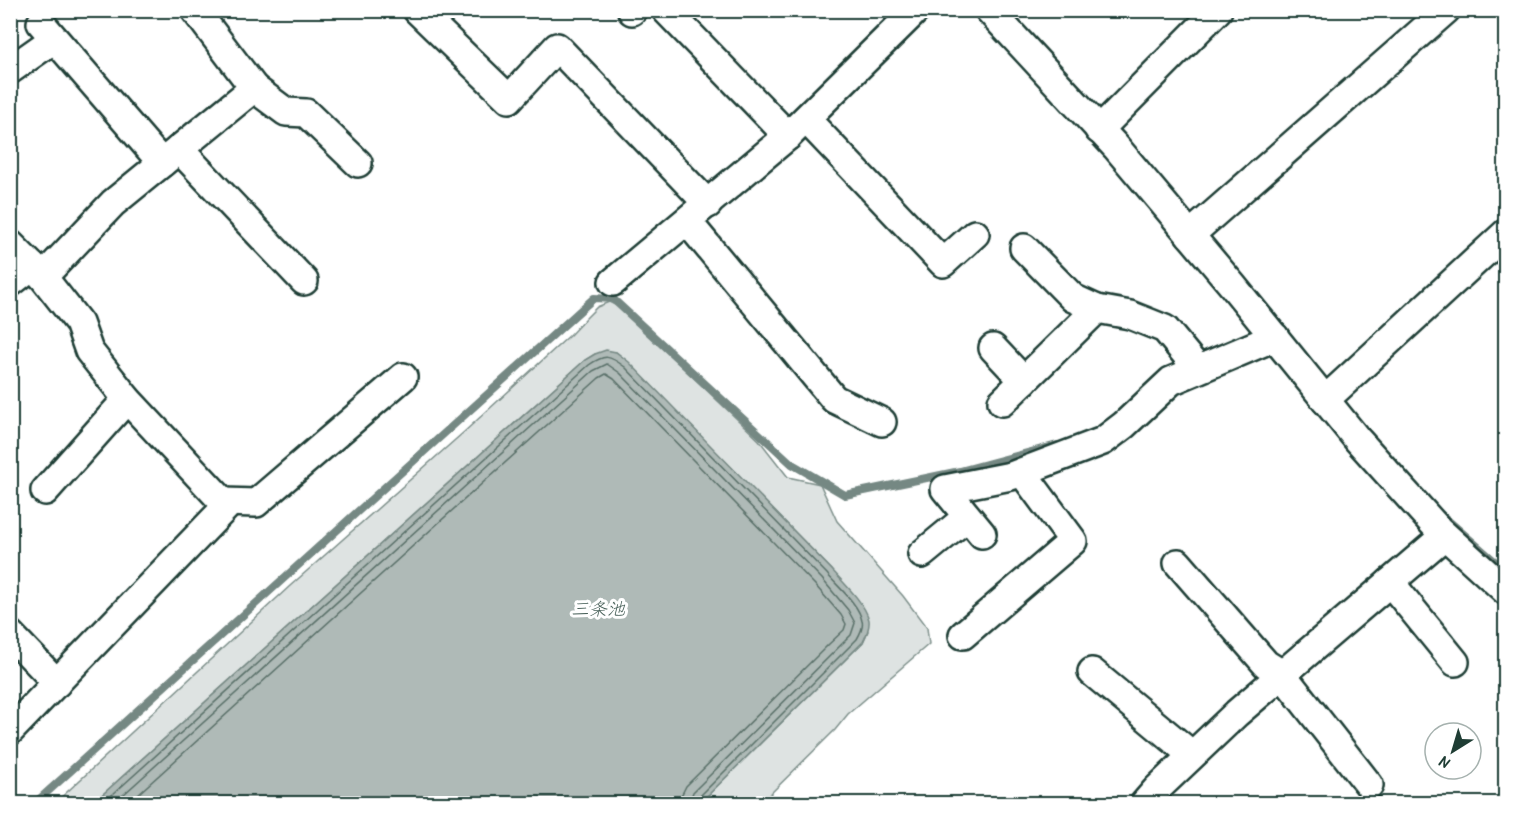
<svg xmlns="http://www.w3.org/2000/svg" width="1516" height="814" font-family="'Patrick Hand','Klee One',sans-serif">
<rect width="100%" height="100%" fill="#fff"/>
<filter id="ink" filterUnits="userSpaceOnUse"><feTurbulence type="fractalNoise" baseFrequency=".0167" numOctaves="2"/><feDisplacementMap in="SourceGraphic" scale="12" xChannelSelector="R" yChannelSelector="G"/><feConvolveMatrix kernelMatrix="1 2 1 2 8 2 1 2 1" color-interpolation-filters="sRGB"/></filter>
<g filter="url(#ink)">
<!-- green -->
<polygon fill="#dee3e2" stroke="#7e908b" stroke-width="1.5" points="609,302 619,307 759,440 788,477 820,484 837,521 903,596 927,628 929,644 848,714 835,730 761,803 700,803 845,660 863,642 868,631 832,570 629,363 616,352 595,354 585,360 93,803 54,804 290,586 464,432 570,335 587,317 597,307"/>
<!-- water -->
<path fill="#afbab7" stroke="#758883" stroke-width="1.5" d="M 606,350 L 616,352 L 629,362 L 832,570 C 843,582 865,603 869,620 C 870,627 866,636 863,642 L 700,803 L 93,803 L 585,360 L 595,354 Z"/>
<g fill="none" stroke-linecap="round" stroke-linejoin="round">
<!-- shore -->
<g stroke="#596f68" stroke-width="1.5">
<path d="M 102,804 L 589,365 C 605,354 609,355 625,367 L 827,574 C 838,587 859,604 862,621 C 864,627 860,634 857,639 L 699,797 L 697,804"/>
<polyline points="113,804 593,371 607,364 620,373 822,579 848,610 855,623 851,635 693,792 689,804"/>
<polyline points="127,804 599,378 606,374 614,379 815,585 841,615 846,624 844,630 829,644 686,786 682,794 680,804"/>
</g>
<!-- stream -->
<g stroke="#758883" stroke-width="8">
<polyline points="1443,516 1506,571"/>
<polyline points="34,804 594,298 613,299 792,464 845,495 960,471 1057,445"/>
</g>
<!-- minor casing -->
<g stroke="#1f3d34" stroke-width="32">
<g id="minor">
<polyline points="417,10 509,99 557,47 708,204"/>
<polyline points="666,10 788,136"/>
<polyline points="989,10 1116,147 1233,286 1357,439 1439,530 1506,591"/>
<polyline points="632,11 633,10"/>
<polyline points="41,23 162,163"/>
<polyline points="10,70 54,39"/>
<polyline points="254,88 286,112 306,113 358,163"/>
<polyline points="806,119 943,263 975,234"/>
<polyline points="1099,130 1218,10"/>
<polyline points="179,149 304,281"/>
<polyline points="687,221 834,399 882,422"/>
<polyline points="1190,235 1446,10"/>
<polyline points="10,244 43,277 79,323 89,351 127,399 227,506 10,731"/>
<polyline points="1024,248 1073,298 1097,309 1130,315 1165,329 1198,369"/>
<polyline points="43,277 113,203 254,88 195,10"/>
<polyline points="613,282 788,136 916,10"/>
<polyline points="10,283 32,266"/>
<polyline points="993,348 1024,381"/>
<polyline points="1325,400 1506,233"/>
<polyline points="1002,402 1097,309"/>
<polyline points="45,491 127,399"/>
<polyline points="224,502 256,503 403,377"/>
<polyline points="982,534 945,489 1011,476 1103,441 1124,425 1171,381 1275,337"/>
<polyline points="922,554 967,517"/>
<polyline points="1178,563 1266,664 1282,674 1369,785"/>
<polyline points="1390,582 1455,662"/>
<polyline points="10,634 57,683"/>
<polyline points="963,635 1073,541 1022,472"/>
<polyline points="1092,672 1192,755"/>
<polyline points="1144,804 1157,789 1237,713 1444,536"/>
</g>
</g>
<!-- minor -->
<use href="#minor" stroke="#fff" stroke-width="27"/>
</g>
</g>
<g text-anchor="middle" stroke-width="6" stroke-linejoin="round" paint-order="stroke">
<!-- water labels -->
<g font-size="18" font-style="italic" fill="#4a625b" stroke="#fff">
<text x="598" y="615">三条池</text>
</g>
</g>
<!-- margin -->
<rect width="1516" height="814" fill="none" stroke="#fff" stroke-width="36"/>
<rect x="18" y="18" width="1480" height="778" fill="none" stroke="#1f3d34" stroke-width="2" filter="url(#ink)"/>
<!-- north arrow -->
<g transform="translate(1453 751) rotate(217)"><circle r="28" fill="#ffffff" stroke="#a5b1ae" stroke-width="1.5"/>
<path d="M0-4.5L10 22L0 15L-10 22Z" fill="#1f3d34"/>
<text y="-9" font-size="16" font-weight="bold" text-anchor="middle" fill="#1f3d34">N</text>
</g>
</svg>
